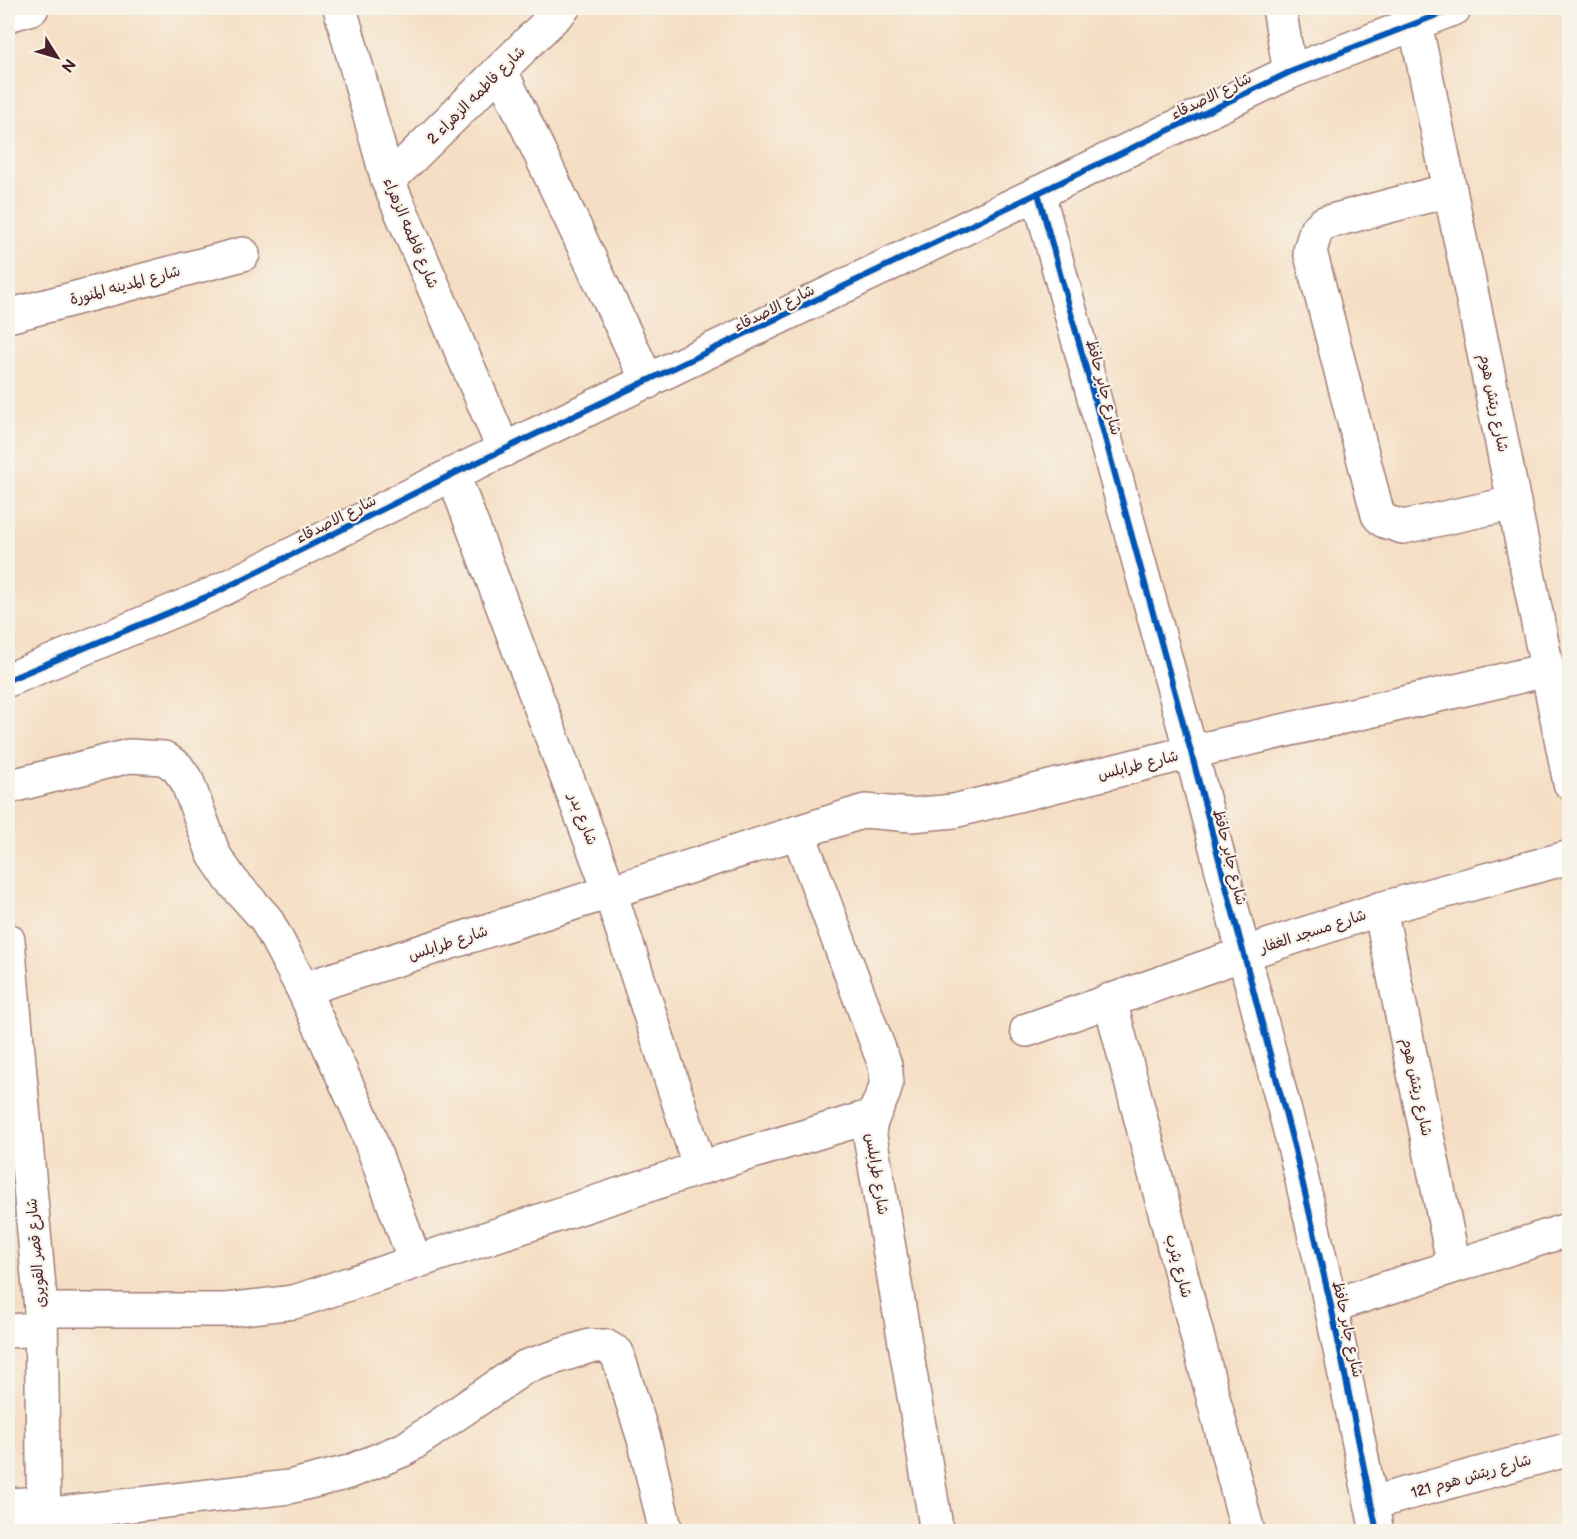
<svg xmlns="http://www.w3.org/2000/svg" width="1577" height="1539" font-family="'Balsamiq Sans','Playpen Sans Arabic',sans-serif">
<rect width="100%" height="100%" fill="#f7f3e8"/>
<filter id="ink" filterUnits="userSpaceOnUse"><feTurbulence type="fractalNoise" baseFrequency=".0167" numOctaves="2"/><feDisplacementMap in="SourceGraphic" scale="12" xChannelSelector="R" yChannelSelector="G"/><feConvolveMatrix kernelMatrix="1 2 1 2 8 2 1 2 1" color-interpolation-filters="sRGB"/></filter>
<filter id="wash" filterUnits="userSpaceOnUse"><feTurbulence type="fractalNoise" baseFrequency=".008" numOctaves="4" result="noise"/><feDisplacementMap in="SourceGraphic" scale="24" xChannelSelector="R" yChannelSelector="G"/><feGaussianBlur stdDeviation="1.35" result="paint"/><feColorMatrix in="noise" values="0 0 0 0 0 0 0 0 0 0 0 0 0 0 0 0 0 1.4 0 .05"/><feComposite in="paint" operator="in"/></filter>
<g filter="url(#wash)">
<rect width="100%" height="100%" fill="#f5dec3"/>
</g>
<g filter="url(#ink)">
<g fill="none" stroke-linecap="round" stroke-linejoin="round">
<!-- minor casing -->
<g stroke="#a07e77" stroke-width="36">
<g id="minor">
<polyline points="340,8 388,181 504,450"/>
<polyline points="1279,8 1290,72"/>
<polyline points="8,15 32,8"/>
<polyline points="1415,23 1483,348 1570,783"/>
<polyline points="501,71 648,382"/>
<polyline points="388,181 563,8"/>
<polyline points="1450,190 1324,223 1316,230 1310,251 1378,515 1384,521 1403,527 1514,503"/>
<polyline points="1038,193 1191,752 1295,1150 1331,1306 1377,1532"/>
<polyline points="8,316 243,254"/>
<polyline points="453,474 610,892 700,1168"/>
<polyline points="8,680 213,594 453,474 1290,72 1455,8"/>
<polyline points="8,787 129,756 164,758 177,767 187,781 214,855 231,880 266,919 303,989 362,1118 415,1261"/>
<path d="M 798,832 L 885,1065 C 891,1096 875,1101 869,1130 L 937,1532"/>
<polyline points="1380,909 1454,1266"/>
<polyline points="8,940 41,1310 44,1532"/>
<polyline points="303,989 865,811 911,815 954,811 1191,752 1547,670"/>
<polyline points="1110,1000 1248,1532"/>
<polyline points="1027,1030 1243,954 1380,909 1570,857"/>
<polyline points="1331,1306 1570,1229"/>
<polyline points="41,1310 226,1310 294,1302 700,1168 872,1116"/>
<polyline points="8,1331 41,1329"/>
<polyline points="1372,1503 1570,1449"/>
<polyline points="8,1505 43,1503"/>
<polyline points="44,1515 289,1487 349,1472 405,1449 525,1367 590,1346 605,1346 617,1353 644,1439 666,1532"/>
</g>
</g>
<!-- minor -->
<use href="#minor" stroke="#fff" stroke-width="33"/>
<!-- cycleway casing -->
<g stroke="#f7f3e8" stroke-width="10">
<g id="cycleway">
<polyline points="1038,193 1191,752 1295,1150 1331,1306 1377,1532"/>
<polyline points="8,680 213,594 453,474 1290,72 1455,8"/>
</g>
</g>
<!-- cycleway -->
<use href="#cycleway" stroke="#0057b8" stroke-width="6"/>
</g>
</g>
<g text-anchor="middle" stroke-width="4.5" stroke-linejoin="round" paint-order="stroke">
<!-- street labels -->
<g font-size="15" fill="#4a1f2b" stroke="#f7f3e8">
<text transform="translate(476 95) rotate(-45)" y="5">شارع فاطمه الزهراء 2</text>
<text transform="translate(1211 96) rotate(-26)" y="5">شارع الاصدقاء</text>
<text transform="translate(411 233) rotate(67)" y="5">شارع فاطمه الزهراء</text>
<text transform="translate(125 285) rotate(-15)" y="5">شارع المدينه المنورة</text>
<text transform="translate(774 308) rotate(-26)" y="5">شارع الاصدقاء</text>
<text transform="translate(1104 387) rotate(75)" y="5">شارع جابر حافظ</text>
<text transform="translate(1494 403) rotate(79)" y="5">شارع ريتش هوم</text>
<text transform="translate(336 519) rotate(-27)" y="5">شارع الاصدقاء</text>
<text transform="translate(1138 765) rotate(-14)" y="5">شارع طرابلس</text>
<text transform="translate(583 819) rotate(69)" y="5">شارع بدر</text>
<text transform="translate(1230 857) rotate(76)" y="5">شارع جابر حافظ</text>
<text transform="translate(1313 931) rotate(-18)" y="5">شارع مسجد الغفار</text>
<text transform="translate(448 943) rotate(-18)" y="5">شارع طرابلس</text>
<text transform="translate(1417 1087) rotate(78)" y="5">شارع ريتش هوم</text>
<text transform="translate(877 1174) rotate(81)" y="5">شارع طرابلس</text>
<text transform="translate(36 1253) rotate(-95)" y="5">شارع قصر القويرى</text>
<text transform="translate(1179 1266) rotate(75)" y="5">شارع يثرب</text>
<text transform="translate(1348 1329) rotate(78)" y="5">شارع جابر حافظ</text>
<text transform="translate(1471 1476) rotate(-16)" y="5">شارع ريتش هوم 121</text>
</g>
</g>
<!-- margin -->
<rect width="1577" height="1539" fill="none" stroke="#f7f3e8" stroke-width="30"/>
<!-- north arrow -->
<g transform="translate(57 57) rotate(127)" stroke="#f7f3e8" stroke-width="4.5" paint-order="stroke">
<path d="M0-4.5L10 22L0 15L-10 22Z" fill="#4a1f2b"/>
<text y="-9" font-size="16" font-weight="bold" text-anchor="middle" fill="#4a1f2b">N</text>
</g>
</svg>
